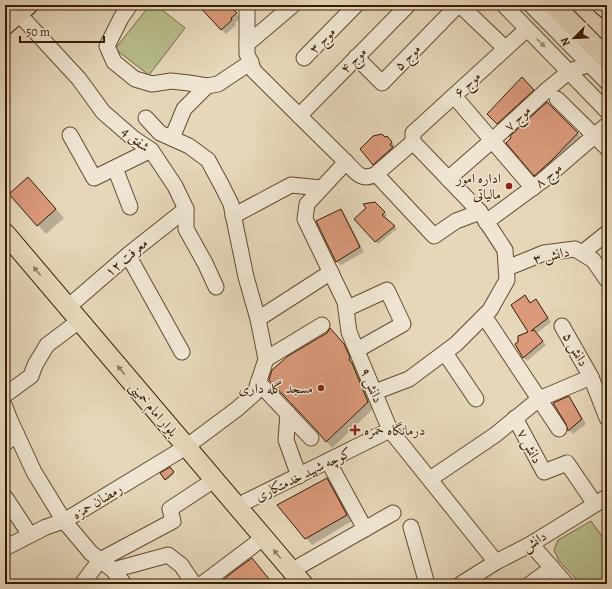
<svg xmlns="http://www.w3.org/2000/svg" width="612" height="589" font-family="Alegreya,Amiri,serif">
<rect width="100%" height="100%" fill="#e6d7ba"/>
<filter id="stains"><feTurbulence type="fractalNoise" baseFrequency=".005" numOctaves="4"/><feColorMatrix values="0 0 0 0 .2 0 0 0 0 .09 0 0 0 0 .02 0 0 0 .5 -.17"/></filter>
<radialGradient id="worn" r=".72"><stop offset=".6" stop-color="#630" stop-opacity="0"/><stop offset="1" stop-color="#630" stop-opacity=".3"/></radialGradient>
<!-- green -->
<g fill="#b8bd8d" stroke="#786c48">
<polygon points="150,5 156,5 185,28 149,75 115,49"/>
<polygon points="591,521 607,543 607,584 581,584 559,561 554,550 558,540"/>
</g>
<!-- shadow -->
<g fill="#0003">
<polygon points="207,5 228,5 240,18 235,23 236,25 226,34 203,9"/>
<polygon points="526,83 537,95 502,127 488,114"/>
<polygon points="547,104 584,140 541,181 535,175"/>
<polygon points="391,141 396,147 378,168 374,164"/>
<polygon points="28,178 64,218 46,234 38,225"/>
<polygon points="375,203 387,215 384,218 397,229 378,244 356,219"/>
<polygon points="341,210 345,215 364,252 341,265 336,261"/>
<polygon points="525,296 531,304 539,304 551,322 537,333 546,345 527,361 523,357 529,333"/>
<polygon points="336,335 350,352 355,364 355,366 358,370 374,408 332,448 318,431"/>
<polygon points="569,397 573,402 586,424 573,434 569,430"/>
<polygon points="170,468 174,474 167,480 162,473"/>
<polygon points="327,479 333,485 352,521 312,545 278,506"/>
<polygon points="607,521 607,534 601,525"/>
</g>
<!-- building -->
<g fill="#d9997a" stroke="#371c02">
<polygon points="198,5 229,5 237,13 231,18 232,20 221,30"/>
<polygon points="522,77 534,90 497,124 487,114"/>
<polygon points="547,102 578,133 551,161 534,176 506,143 511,138 510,136"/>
<polygon points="382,134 385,137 387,136 392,142 390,145 393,147 373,165 360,149 373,136"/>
<polygon points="28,177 56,209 37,226 9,194"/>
<polygon points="375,202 385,212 382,215 395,226 375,242 354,219 366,208 363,204"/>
<polygon points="341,209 360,247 336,262 316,221"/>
<polygon points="525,295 530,303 536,299 548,318 531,331 534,330 543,341 523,358 515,344 518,342 518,336 528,332 511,305"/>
<polygon points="330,328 344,344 350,357 349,360 352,363 368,402 326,442 318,432 269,380 272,370 288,356 327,333"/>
<polygon points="569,396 582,419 568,431 566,424 553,403"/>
<polygon points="170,467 174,472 165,480 160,473"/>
<polygon points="327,478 347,515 305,539 277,505"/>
<polygon points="252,558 273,584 218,584 234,571"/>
</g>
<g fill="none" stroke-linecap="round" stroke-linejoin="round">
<!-- minor casing -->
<g stroke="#634b30" stroke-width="17">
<g id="minor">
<polyline points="130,5 121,18 107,46 114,62 135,79 152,84 171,81 189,83 207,86 218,84 251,62"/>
<polyline points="247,5 247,54 254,71 346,162 307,204 305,219 345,302 349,332 390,430 496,562"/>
<polyline points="460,5 505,48"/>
<polyline points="504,5 607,111"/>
<polyline points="531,5 607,82"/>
<polyline points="18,13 79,79 103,112 133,138 151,150 175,186 186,209 186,229 205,263 216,287"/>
<polyline points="247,44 293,5"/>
<polyline points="356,57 382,83 458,5"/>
<polyline points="304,58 356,5"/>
<polyline points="454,96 533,188"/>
<polyline points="557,99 607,148"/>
<polyline points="299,116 408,5"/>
<polyline points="70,135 94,178 151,150"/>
<polyline points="172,138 184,109 207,86"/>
<polyline points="413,142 413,133 527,29"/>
<path d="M 346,162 C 356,172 361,182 376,174 L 413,142 L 480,212 L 505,250 L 507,280 L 490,310 L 456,344 L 409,379 L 375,392"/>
<polyline points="115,168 130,207"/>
<polyline points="376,174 434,236 456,221 480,212"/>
<polyline points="448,179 496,137 549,88 570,71 590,64"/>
<polyline points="233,216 291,185 321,188"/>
<polyline points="486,222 542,181 607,125"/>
<polyline points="582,253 607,233"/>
<polyline points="128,255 182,352"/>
<polyline points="507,268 544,253 575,249 593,260 607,280"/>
<polyline points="68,307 128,255 186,209"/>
<polyline points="346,309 387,290 403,324 357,350"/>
<polyline points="484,316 559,429"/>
<polyline points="258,319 331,272"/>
<polyline points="562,326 591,377 607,418"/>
<polyline points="445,353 476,399"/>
<polyline points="266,359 322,325"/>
<polyline points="258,382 311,438"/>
<polyline points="5,395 31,376 35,365 47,345 79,321"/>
<polyline points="5,407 10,420 34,472 64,521 91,553 113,570 124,584"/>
<polyline points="288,413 286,440 299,476"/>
<polyline points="515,418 544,472 567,463 595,504"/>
<polyline points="5,443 17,435"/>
<polyline points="328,461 365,529"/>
<polyline points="430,479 495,435 539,399 591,377"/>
<polyline points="5,497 30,535"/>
<polyline points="237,506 390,430"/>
<polyline points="411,527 427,584"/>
<polyline points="531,544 566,584"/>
<polyline points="5,548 46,527 64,521 186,447 237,409 255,393 266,359 258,319 246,277 231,204 222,186 208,160 189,146 160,133 146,118"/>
<polyline points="113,570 168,555 181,565 194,584"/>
<polyline points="291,571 393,513"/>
<polyline points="82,584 100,560 173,521 170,509 214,480"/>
<polyline points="202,584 263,538"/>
<polyline points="461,584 496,562 531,544 607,497"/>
<polyline points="530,584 552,568"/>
</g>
</g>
<!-- major casing -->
<g stroke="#371c02" stroke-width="21">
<g id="major">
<polyline points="554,5 607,58"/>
<polyline points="602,5 607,9"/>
<polyline points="5,25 28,5"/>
<polyline points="5,233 303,584"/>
</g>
</g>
<!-- minor -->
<use href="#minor" stroke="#efe5d2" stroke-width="15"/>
<!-- major -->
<use href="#major" stroke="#e6d7ba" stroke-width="19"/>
</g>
<!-- one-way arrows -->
<defs><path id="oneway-solid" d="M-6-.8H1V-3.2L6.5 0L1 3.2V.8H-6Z"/></defs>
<use fill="#9c8b74" href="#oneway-solid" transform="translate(541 43) rotate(45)"/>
<g fill="#8e7a5e">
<use href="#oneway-solid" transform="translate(37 271) rotate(-130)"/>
<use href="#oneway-solid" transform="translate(121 370) rotate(-130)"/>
<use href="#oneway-solid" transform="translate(277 554) rotate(-131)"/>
</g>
<!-- markers -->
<g fill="#8f2418" stroke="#efe5d2" stroke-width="1.5">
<circle cx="509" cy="186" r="4"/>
<circle cx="321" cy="388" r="4"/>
<path d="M353 424h4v4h4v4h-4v4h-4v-4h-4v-4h4z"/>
</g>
<g text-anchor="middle" stroke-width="3" stroke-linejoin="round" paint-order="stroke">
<!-- street labels -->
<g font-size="14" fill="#371c02" stroke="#efe5d2">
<text transform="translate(322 40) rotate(-46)" y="5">موج ۳</text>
<text transform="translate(407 57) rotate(-45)" y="5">موج ۵</text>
<text transform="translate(353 60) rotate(-45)" y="5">موج ۴</text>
<text transform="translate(467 84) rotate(-43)" y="5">موج ۶</text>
<text transform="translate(517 118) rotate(-43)" y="5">موج ۷</text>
<text transform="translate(136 139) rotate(39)" y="5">شفق 4</text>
<text transform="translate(548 175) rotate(-39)" y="5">موج ۸</text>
<text transform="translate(551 255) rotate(-13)" y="5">دانش ۳</text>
<text transform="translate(126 257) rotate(-40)" y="5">معرفت ۱۲</text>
<text transform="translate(576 349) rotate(60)" y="5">دانش ۵</text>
<text transform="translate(372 385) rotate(67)" y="5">دانش ۹</text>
<text transform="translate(154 409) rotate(50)" y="5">بلوار امام خمینی</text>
<text transform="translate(530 446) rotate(62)" y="5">دانش ۷</text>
<text transform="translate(303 474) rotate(-26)" y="5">کوچه شهید خدمتکاری</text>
<text transform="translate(97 501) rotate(-31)" y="5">رمضان حمزه</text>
<text transform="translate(534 541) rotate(-31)" y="5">دانش</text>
</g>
<!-- poi labels -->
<g font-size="14" fill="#371c02" stroke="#efe5d2" text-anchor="end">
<text x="501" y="183">اداره امور<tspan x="501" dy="16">مالیاتی</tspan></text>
<text x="313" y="393">مسجد گله داری</text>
<text x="364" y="435" text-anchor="start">درمانگاه حمزه</text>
</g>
</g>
<!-- margin -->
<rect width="612" height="589" fill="none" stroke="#e6d7ba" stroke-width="20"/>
<rect x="6" y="6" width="600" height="577" fill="none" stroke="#371c02" stroke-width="2"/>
<rect x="10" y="10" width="592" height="569" fill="none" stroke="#371c02"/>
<!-- north arrow -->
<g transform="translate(574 38) rotate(246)" stroke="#efe5d2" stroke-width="3" paint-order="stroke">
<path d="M0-3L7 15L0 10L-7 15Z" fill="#371c02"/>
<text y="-6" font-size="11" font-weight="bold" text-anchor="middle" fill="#371c02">N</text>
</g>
<!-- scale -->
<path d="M20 36v6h84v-6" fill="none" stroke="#371c02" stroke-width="2"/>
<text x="26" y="36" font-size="12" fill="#371c02" stroke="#efe5d2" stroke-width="3" paint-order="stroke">50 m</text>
<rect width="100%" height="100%" filter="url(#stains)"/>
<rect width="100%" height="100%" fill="url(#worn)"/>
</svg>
